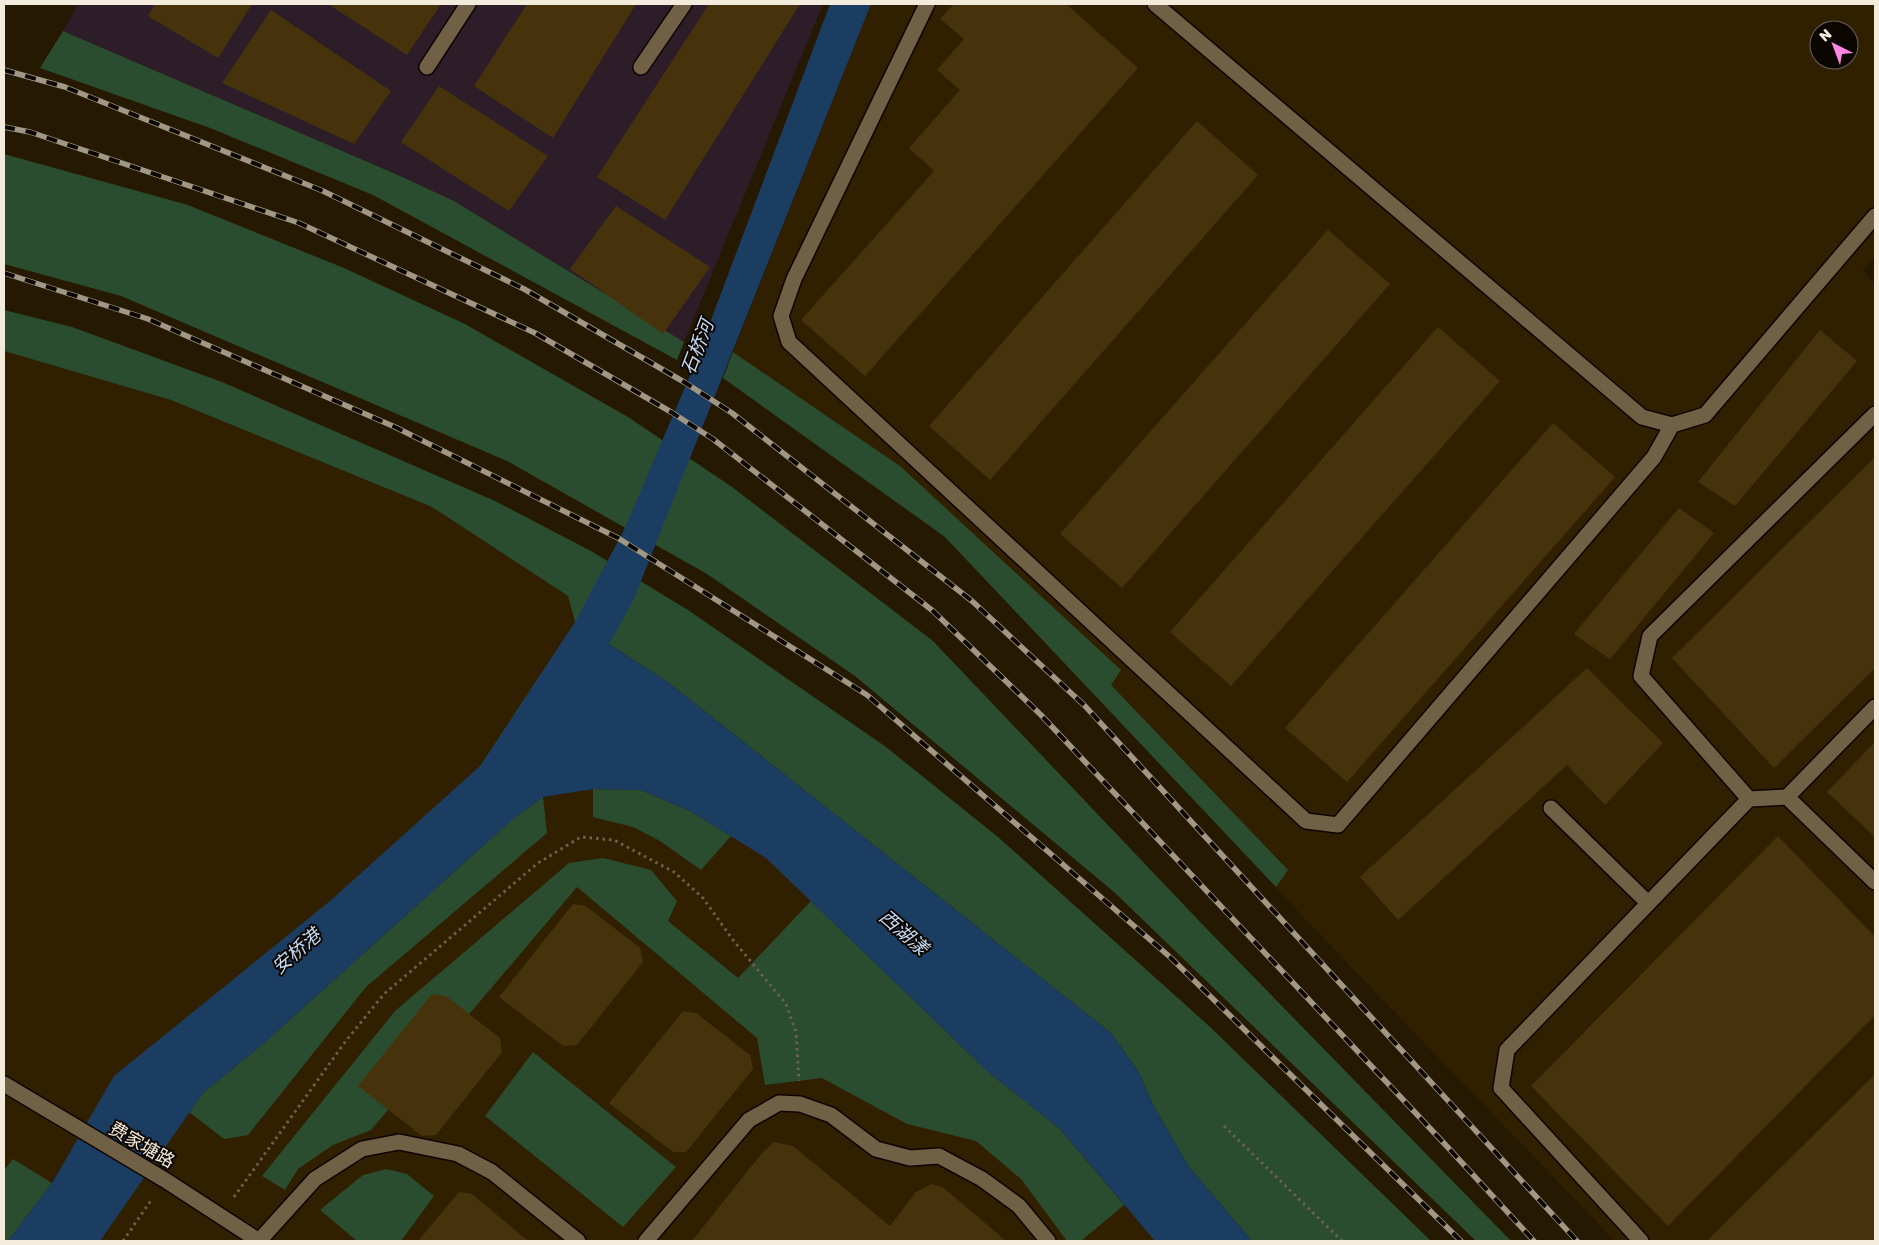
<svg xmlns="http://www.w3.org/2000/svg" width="1879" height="1245" font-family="'Golos Text','Noto Sans SC',sans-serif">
<rect width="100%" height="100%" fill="#261902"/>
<!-- built -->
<g fill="#302000" fill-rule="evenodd">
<path d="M 871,4 L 1875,4 L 1875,257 L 1863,271 L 1875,284 L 1875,1241 L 1615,1241 L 1302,916 L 900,466 L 733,352 ZM 1819,30 L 1849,30 L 1849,60 L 1819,60 Z"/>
<polygon points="4,351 171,400 432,507 568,596 575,622 1223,1241 4,1241"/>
</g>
<!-- industrial -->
<polygon fill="#2c1d28" points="78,4 823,4 684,342 454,201 398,175 63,31"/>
<!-- green -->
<g fill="#2a4c2f">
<polygon points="63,31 398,175 454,201 684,342 677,360 373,195 210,128 40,68"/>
<polygon points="4,154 188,205 344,268 465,324 628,417 732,487 933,641 1203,925 1511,1241 1476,1241 1114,892 855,676 707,574 507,461 121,296 4,264"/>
<polygon points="4,310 72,327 222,382 495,501 591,551 688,610 886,747 998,837 1208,1025 1431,1241 1252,1241 1189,1167 1154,1107 1139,1073 1111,1033 669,683 575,622 568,596 432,507 171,400 4,351"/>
<polygon points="733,352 900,466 1121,670 1111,685 1288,870 1276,887 945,537 723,378"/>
<polygon points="593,789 641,790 690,811 731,836 701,870 660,841 633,827 593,817"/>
<polygon points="543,797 547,833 366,987 248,1135 224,1139 189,1112 203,1093 264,1043 514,818"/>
<polygon points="603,858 651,870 677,901 668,921 738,978 811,901 987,1071 1060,1129 1124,1205 1081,1241 1067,1241 1021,1179 976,1141 907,1124 822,1078 765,1085 757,1038 577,887 371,1130 333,1145 298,1169 285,1190 262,1176 395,1011 569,863"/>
<polygon points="533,1052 676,1167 623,1227 485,1116"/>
<polygon points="13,1159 52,1183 8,1241 4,1241 4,1170"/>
<polygon points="386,1169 407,1174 434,1196 401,1241 357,1241 320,1210 363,1175"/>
</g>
<!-- water -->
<polygon fill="#1b3d62" points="830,4 871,4 633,601 609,644 669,683 1111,1033 1139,1073 1154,1107 1189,1167 1252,1241 1155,1241 1060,1129 987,1071 766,858 690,811 641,790 593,789 543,797 514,818 264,1043 203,1093 100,1241 8,1241 52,1183 114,1076 330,901 480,766 575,622 625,528 691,373"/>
<!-- building -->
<g fill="#47330b">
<polygon points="155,4 252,4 218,58 148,16"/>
<polygon points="332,4 441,4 407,55 331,6"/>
<polygon points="527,4 636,4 553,138 474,86"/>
<polygon points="709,4 800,4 665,220 597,177"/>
<polygon points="954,4 1066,4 1138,68 865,376 801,320 934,171 909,148 960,90 937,70 964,39 940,19"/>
<polygon points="271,10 391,91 354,144 222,83"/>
<polygon points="439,86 548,156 509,211 401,142"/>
<polygon points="1197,121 1258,175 990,480 929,426"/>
<polygon points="616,206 710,267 663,334 570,269"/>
<polygon points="1328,230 1390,284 1122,588 1060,534"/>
<polygon points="1438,327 1500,381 1231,686 1170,632"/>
<polygon points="1820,330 1857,361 1735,506 1698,482"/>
<polygon points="1553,423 1615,477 1347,782 1285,728"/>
<polygon points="1875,457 1875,668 1774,768 1672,658"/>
<polygon points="1679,508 1714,533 1610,659 1574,634"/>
<polygon points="1587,668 1663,743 1605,805 1567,765 1398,920 1360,877"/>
<polygon points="1875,742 1875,837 1827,792"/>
<polygon points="1778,836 1875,937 1875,1015 1668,1226 1531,1086"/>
<polygon points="573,904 586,906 640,948 643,962 577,1045 563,1046 499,997"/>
<polygon points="432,994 446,996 500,1038 502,1052 436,1135 422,1136 358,1086"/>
<polygon points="683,1011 696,1013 750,1055 753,1069 686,1152 673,1152 609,1103"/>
<polygon points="1875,1074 1875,1241 1707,1241"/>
<polygon points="774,1142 793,1146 890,1226 916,1192 931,1184 944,1188 1006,1241 692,1241 762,1153"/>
<polygon points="459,1192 472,1194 528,1241 418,1241"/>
</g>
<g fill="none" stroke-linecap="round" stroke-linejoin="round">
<!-- minor casing -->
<g stroke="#0f0400" stroke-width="18">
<g id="minor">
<polyline points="927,4 794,279 781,316 789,342 1306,821 1338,825 1654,457 1672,425"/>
<polyline points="1155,4 1642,417 1672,425 1705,415 1875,216"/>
<polyline points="427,67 468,4"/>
<polyline points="641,67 684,4"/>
<polyline points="1787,797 1875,707"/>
<polyline points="1749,799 1641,676 1650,636 1875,414"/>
<polyline points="1551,808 1648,903"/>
<polyline points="4,1084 165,1180 259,1241"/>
<polyline points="259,1241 315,1179 362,1149 399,1142 458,1154 492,1172 578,1241"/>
<polyline points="646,1241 749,1120 779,1103 800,1104 831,1115 876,1149 910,1158 939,1156 982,1179 1019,1206 1048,1241"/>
<polyline points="1641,1241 1501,1088 1507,1050 1749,799 1787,797 1875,882"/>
</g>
</g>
<!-- path -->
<g stroke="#6d614d" stroke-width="3" stroke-dasharray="2.5 4" stroke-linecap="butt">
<polyline points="1224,1126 1342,1241"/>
<polyline points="234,1197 345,1042 384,994 538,863 581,837 614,840 674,872 703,898 733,940 786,1004 796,1032 799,1081"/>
<polyline points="123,1241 152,1199"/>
</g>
<!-- minor -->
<use href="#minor" stroke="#706146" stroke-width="15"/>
<!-- rail casing -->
<g stroke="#a19785" stroke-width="5.5">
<g id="rail">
<polyline points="4,70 65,87 323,191 524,289 684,382 732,413 972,601 1085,706 1577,1241"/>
<polyline points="4,127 30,132 299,223 535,333 671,412 713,439 933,611 1041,715 1441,1140 1534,1241"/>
<polyline points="4,273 148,319 395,427 618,538 867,695 1170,957 1461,1241"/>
</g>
</g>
<!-- rail -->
<use href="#rail" stroke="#0b0601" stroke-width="4" stroke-dasharray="11" stroke-linecap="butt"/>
</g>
<g text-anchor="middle" stroke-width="4" stroke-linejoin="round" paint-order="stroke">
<!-- street labels -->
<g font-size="18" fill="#f3ebdc" stroke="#0b0601">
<text transform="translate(142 1145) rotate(30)" y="6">费家塘路</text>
</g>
<!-- water labels -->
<g font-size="19" font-style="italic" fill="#c5daf4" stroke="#0b0601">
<text transform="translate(697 347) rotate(-69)" y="7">石桥河</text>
<text transform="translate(904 932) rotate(41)" y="7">西湖漾</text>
<text transform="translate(296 951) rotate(-41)" y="7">安桥港</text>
</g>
</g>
<!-- border -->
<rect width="1879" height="1245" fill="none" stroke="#f3ebdc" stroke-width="10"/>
<!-- north arrow -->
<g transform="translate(1834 45) rotate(318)"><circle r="24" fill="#0b0601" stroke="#686259"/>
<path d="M0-4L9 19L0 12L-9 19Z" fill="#fd86e2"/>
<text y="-8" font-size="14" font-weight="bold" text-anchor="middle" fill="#f3ebdc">N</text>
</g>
</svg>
